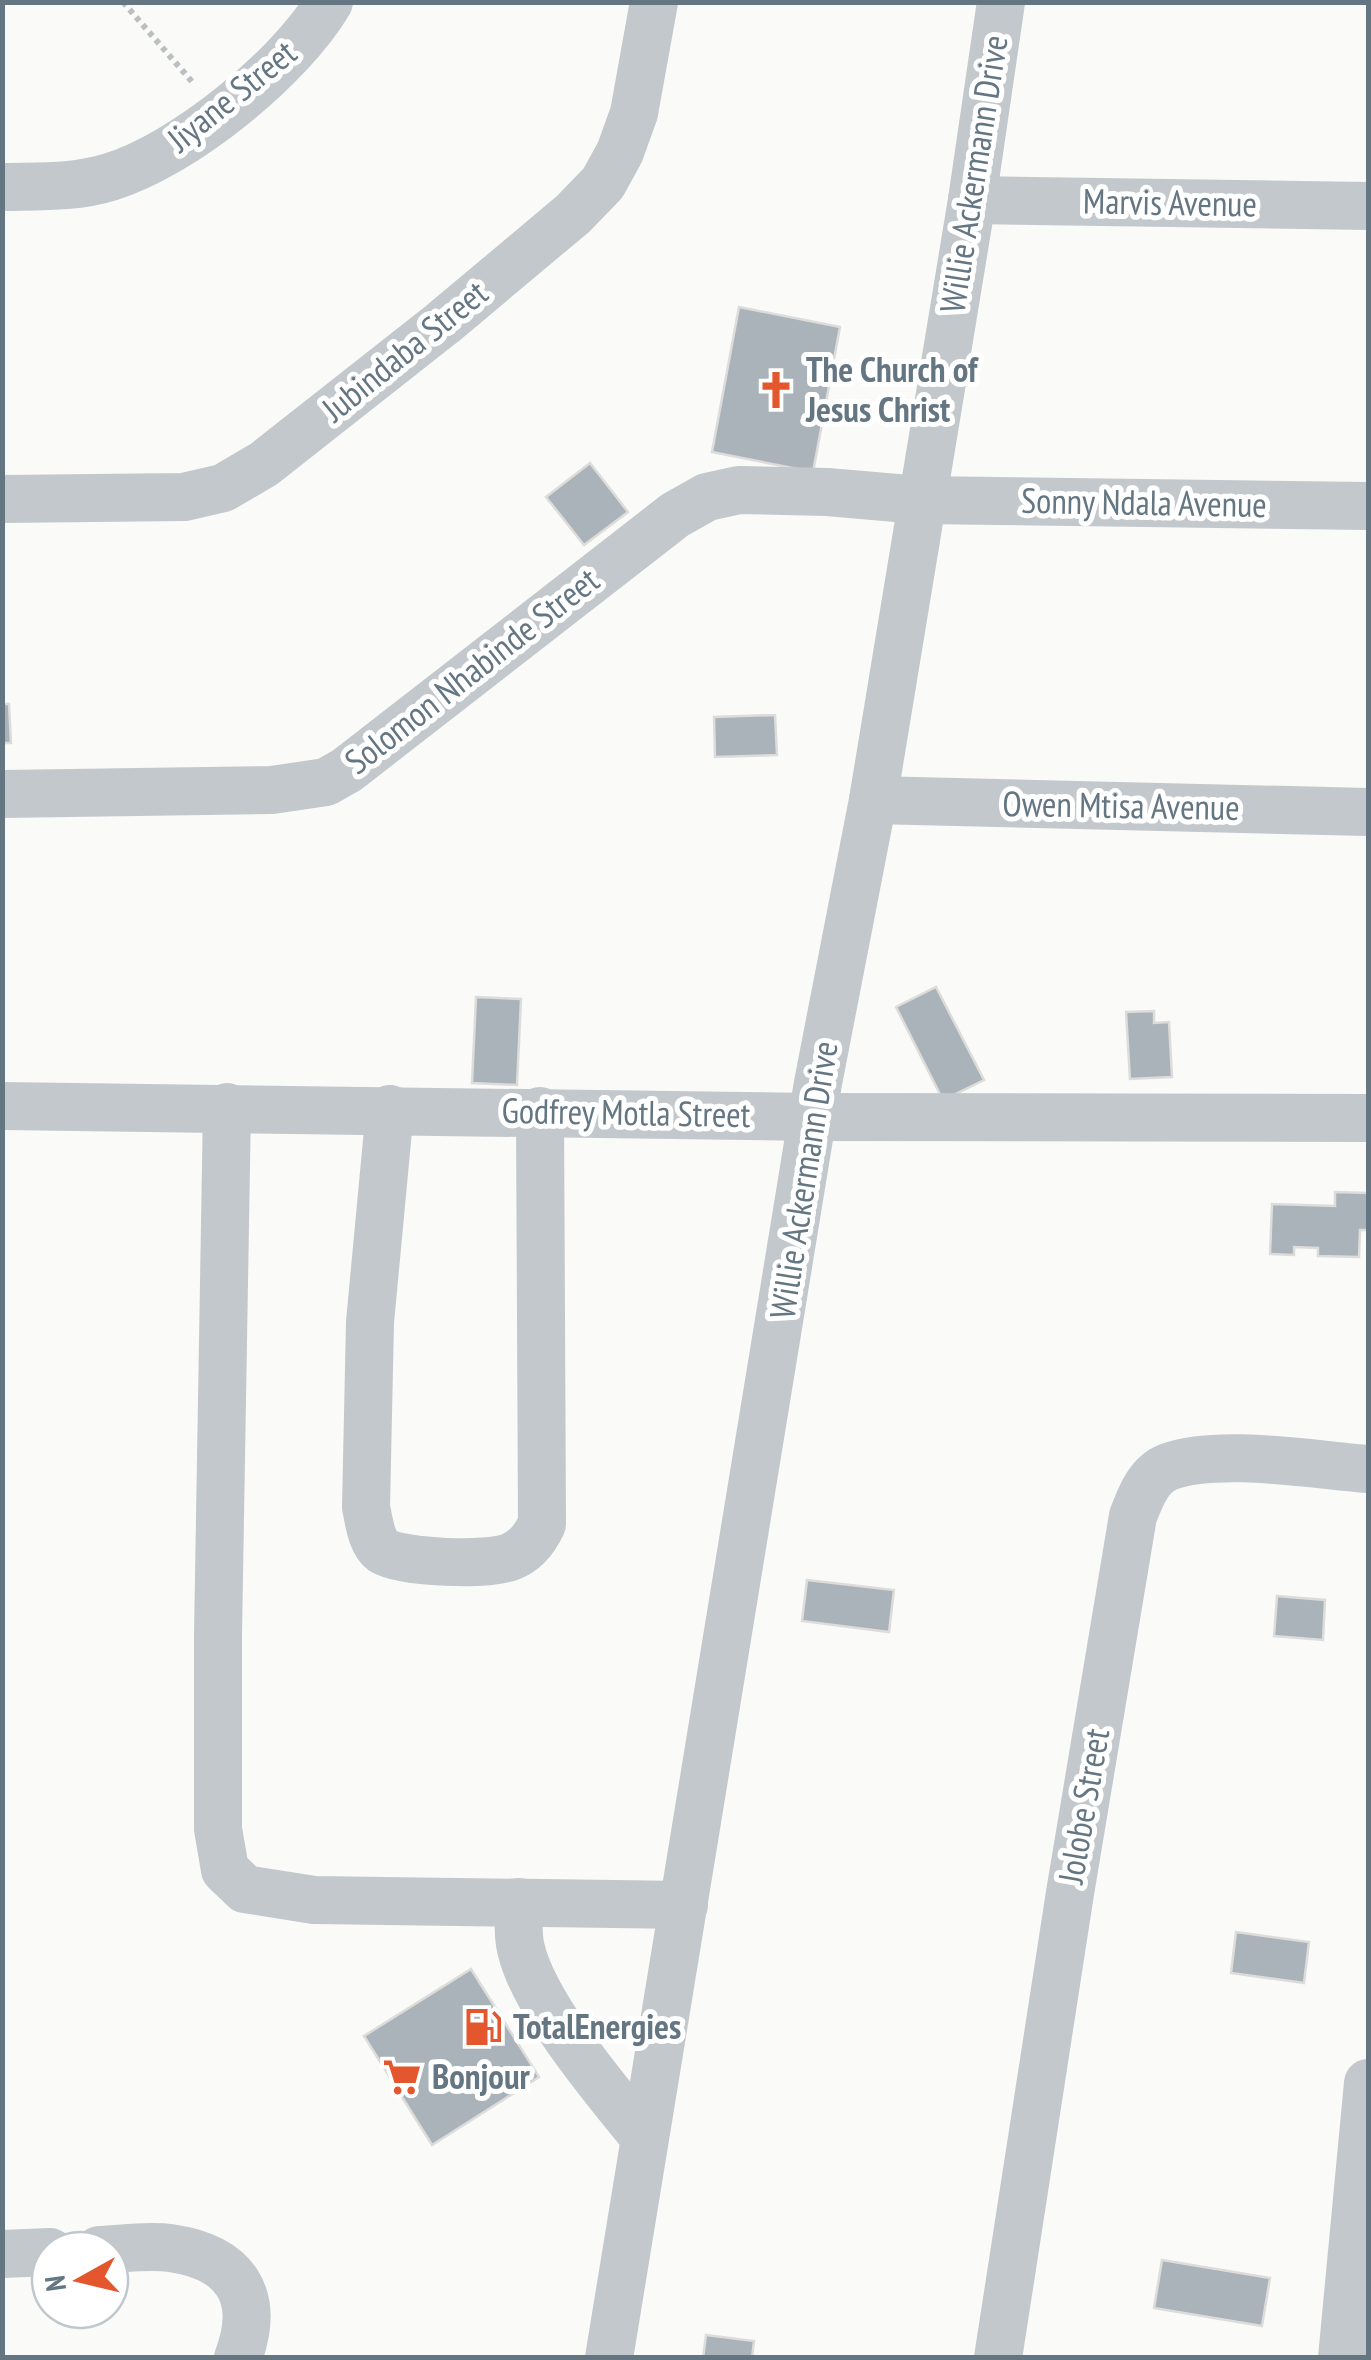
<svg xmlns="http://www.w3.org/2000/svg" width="1371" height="2360" font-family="'PT Sans Narrow',sans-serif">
<rect width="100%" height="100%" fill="#fafaf8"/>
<!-- building -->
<g fill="#aab3b9" stroke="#dcdcda" stroke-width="2.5">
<polygon points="739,307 840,327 813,472 712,452"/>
<polygon points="590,463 628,512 584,545 546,497"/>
<polygon points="2,704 9,704 11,743 2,743"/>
<polygon points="775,715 777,755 715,757 714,717"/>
<polygon points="936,987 984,1080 943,1100 896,1007"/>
<polygon points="476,997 521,999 517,1085 472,1083"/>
<polygon points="1154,1011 1154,1023 1169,1022 1172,1077 1130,1079 1126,1012"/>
<polygon points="1335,1192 1368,1193 1368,1230 1360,1230 1359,1257 1318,1256 1318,1248 1294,1247 1294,1255 1270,1254 1272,1204 1335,1206"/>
<polygon points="807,1580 894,1590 889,1632 802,1621"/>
<polygon points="1277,1596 1325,1600 1323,1640 1274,1636"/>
<polygon points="1236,1932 1309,1942 1304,1983 1231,1973"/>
<polygon points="471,1969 539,2077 432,2145 364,2036"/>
<polygon points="1162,2260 1270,2278 1262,2326 1154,2308"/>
<polygon points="706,2335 754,2341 752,2358 703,2358"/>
</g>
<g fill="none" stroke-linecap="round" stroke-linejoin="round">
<!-- path -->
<polyline stroke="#bbbfc2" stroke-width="6" stroke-dasharray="5 5" stroke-linecap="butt" points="123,2 194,84"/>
<!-- minor -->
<g stroke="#c3c8cc" stroke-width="48">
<path d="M 2,187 C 38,186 75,188 110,177 C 183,155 290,68 329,2"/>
<polyline points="972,200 1368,206"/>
<polyline points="2,499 184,497 223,488 264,464 443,323 573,214 603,183 620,152 634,113 654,2"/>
<polyline points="2,794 272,790 326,782 347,770 675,515 707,497 739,490 827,492 920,500 1368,506"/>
<polyline points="873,800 1368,812"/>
<polyline points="2,1106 814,1117 1368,1118"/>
<polyline points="227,1107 218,1635 218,1829 225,1870 245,1889 314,1900 684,1905"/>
<path d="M 390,1109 L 370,1322 L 366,1507 C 369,1521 371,1542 383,1551 C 403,1563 488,1566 510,1557 C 526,1551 535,1539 542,1524 L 540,1111"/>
<path d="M 519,1902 C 519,1917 517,1933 521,1949 C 534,2006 607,2091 644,2137"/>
<path d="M 99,2250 C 122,2249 147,2245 170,2248 C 234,2257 262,2294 238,2358"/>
<polyline points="2,2254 50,2252"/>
<polyline points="609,2358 818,1083 873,800 972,200 1001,2"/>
<path d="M 998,2358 L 1070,1893 L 1133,1516 C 1140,1498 1148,1475 1168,1467 C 1219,1448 1314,1465 1368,1469"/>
<polyline points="1342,2358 1368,2083"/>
</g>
</g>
<!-- icons -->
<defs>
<g id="church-bare" transform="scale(3)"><path d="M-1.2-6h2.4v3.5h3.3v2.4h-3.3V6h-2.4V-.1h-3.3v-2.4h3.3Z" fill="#e4572e" stroke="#fff" stroke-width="2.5" paint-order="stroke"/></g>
<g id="fuel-bare" transform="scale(3)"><path d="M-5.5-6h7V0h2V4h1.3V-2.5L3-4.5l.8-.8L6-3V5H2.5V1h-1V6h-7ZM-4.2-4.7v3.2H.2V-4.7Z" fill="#e4572e" stroke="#fff" stroke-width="2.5" paint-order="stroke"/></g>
<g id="supermarket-bare" transform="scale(3)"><path d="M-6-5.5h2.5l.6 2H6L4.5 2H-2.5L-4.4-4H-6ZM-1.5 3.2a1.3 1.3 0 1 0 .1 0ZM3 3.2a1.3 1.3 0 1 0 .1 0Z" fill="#e4572e" stroke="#fff" stroke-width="2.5" paint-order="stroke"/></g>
</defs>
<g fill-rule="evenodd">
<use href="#church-bare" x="776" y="390"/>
<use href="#fuel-bare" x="483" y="2027"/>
<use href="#supermarket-bare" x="402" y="2077"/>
</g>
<g text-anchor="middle" stroke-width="10" stroke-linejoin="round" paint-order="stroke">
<!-- street labels -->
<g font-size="35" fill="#657683" stroke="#fff">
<text transform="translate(232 96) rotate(-39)" y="12">Jiyane Street</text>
<text transform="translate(974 174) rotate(-81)" y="12">Willie Ackermann Drive</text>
<text transform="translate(1170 203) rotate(1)" y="12">Marvis Avenue</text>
<text transform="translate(405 351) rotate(-39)" y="12">Jubindaba Street</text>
<text transform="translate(1144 503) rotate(1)" y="12">Sonny Ndala Avenue</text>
<text transform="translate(472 671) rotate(-38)" y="12">Solomon Nhabinde Street</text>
<text transform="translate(1121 806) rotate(1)" y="12">Owen Mtisa Avenue</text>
<text transform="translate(626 1113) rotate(1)" y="12">Godfrey Motla Street</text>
<text transform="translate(804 1180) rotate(-81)" y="12">Willie Ackermann Drive</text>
<text transform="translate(1084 1806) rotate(-80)" y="12">Jolobe Street</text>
</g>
<!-- poi labels -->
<g font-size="35" font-weight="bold" fill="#657683" stroke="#fff" text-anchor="start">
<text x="806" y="382">The Church of<tspan x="806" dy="40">Jesus Christ</tspan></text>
<text x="513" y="2039">TotalEnergies</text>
<text x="432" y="2089">Bonjour</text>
</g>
</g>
<!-- border -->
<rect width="1371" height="2360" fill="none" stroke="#657683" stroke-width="10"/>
<!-- north arrow -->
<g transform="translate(80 2280) rotate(262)"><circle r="48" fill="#ffffff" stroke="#c1c8cd" stroke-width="2.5"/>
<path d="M0-8L18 38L0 25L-18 38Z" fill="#e4572e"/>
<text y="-15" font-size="28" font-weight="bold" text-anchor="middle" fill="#657683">N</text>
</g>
</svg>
